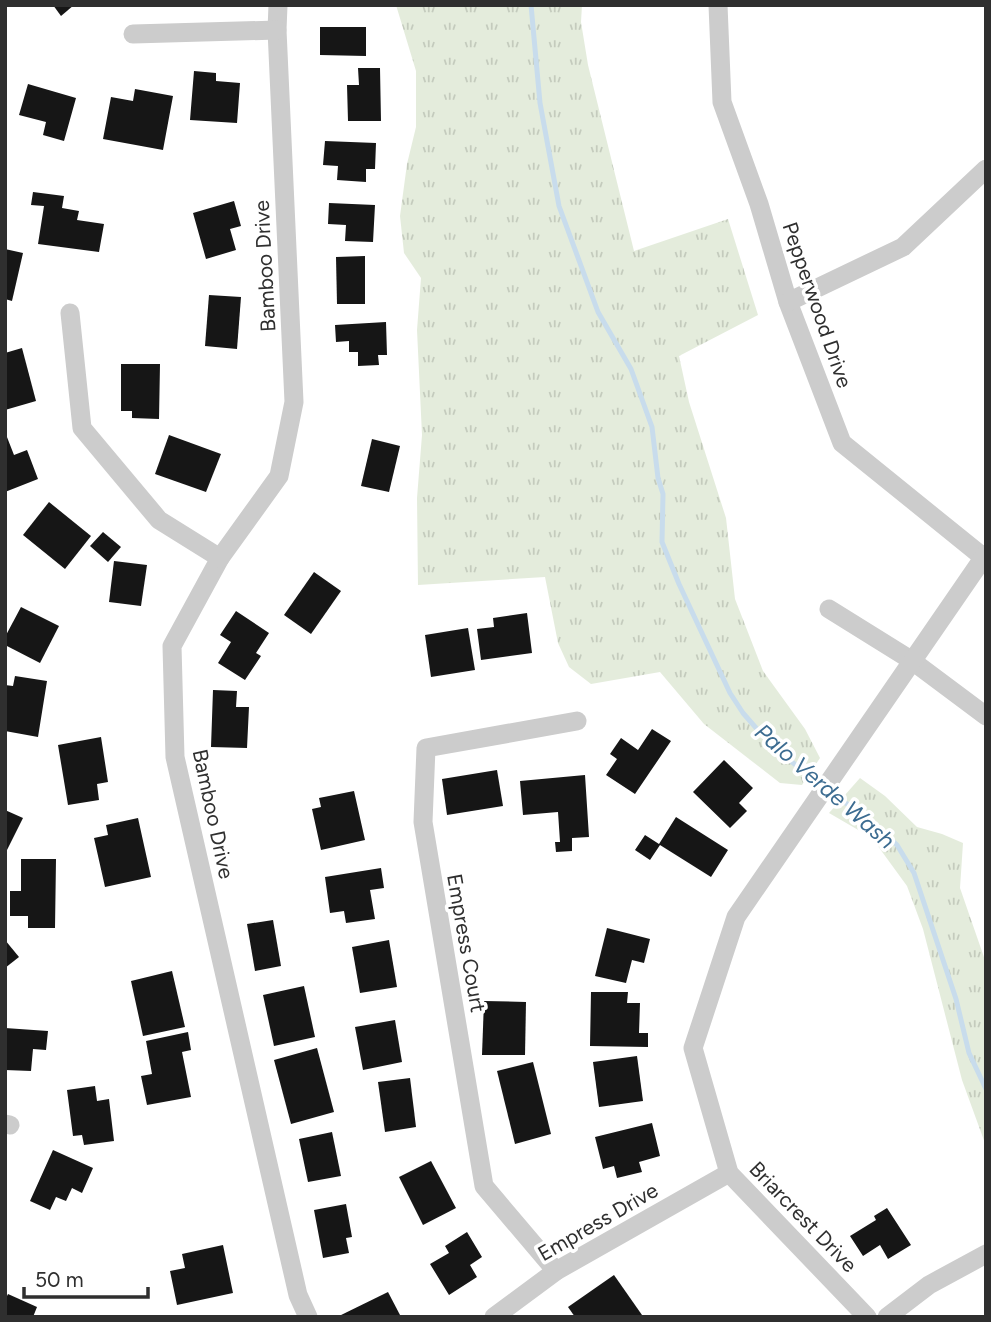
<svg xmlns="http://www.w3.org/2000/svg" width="991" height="1322" font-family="Figtree,sans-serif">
<defs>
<pattern id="grass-tufts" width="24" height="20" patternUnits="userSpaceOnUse" patternTransform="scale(1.75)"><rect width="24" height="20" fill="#e4ecdc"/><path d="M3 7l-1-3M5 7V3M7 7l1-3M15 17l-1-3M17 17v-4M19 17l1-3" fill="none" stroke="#c4cbbd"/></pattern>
</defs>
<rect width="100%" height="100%" fill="#fff"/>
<!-- grass -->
<g fill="url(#grass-tufts)">
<polygon points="396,5 582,5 581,22 588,65 634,251 728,219 758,315 679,356 689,402 726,518 735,599 763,671 805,729 820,758 802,785 780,783 704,724 660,672 591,684 569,667 558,643 545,577 418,585 417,498 422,435 417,330 421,278 404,253 400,216 407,164 416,127 416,71"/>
<polygon points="860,778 885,796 917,827 942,834 963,843 960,888 986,963 986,1146 962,1080 923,929 907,886 872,838 829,813"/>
</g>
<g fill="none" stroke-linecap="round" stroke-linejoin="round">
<!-- stream -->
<polyline stroke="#c8dcec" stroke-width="5" points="531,5 540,103 559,206 598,312 631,369 652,427 658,478 663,494 662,542 679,584 730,693 743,713 771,745 823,787 874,823 897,845 914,873 956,999 969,1053 986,1089"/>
</g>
<!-- building -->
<g fill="#161616">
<polygon points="53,5 74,5 61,16"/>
<polygon points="320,27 366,27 366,56 320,55"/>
<polygon points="358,68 380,68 381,121 348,121 347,85 359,85"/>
<polygon points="194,71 216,73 216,81 240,83 237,123 190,120"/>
<polygon points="28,84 76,98 64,141 43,135 46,122 19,115"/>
<polygon points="135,89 173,96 163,150 103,139 111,97 133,101"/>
<polygon points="325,141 376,143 375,169 366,169 366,182 337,180 338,166 323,165"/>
<polygon points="33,192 64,196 62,208 79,211 77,220 104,224 99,252 38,244 44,206 31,205"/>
<polygon points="234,201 241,226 230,229 236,250 206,259 193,213"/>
<polygon points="329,203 375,205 373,242 345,241 346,225 328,224"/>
<polygon points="5,249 23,253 12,301 5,299"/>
<polygon points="365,256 365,304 337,304 336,257"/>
<polygon points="209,295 241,297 237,349 205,346"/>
<polygon points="386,322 387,355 378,355 379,365 358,366 358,352 349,352 349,341 336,342 335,325"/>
<polygon points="22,348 36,401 5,410 5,353"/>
<polygon points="121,364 160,364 159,419 132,418 132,411 121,411"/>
<polygon points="5,432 14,455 27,450 38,479 5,492"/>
<polygon points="169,435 221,454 206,492 155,474"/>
<polygon points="372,439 400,446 389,492 361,486"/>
<polygon points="49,502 91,536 65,569 23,535"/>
<polygon points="103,532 121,547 108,562 90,546"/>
<polygon points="114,561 147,565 141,606 109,602"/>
<polygon points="314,572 341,591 311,634 284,615"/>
<polygon points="21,607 59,626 40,663 5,645 5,637"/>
<polygon points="236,611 269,633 256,653 261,656 245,680 218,663 231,642 220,635"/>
<polygon points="527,613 532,653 481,660 477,629 494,627 493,618"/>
<polygon points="468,628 475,670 431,677 425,635"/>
<polygon points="15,676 47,681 38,737 5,731 5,685 13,686"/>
<polygon points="213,690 237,691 236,707 249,707 247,748 211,747"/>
<polygon points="652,729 671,741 635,794 606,775 617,759 610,754 621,738 638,750"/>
<polygon points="101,737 108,782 97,784 99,800 68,805 58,745"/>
<polygon points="724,760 753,788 739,803 747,811 730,828 693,792"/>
<polygon points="497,770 503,806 447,815 442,779"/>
<polygon points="585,775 589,837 572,838 572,851 556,852 555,842 560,842 558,812 523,815 520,781"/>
<polygon points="354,791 365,840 321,850 312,809 321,807 319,798"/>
<polygon points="5,810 23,818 5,854"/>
<polygon points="676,817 728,850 711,877 660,845 650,860 635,850 645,835 659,844"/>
<polygon points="138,818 151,877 105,887 94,838 108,835 106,825"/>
<polygon points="21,859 56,859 55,928 28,928 28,916 10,916 10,891 21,891"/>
<polygon points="381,868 384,888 370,890 375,919 346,923 344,911 330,913 325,877"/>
<polygon points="273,920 281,966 255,971 247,924"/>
<polygon points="607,928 650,939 644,963 632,960 626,983 595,976"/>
<polygon points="5,940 19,957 5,968"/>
<polygon points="389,940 397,987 360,993 352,947"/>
<polygon points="172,971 185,1027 143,1036 131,981"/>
<polygon points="304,986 315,1037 274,1046 263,995"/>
<polygon points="591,992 628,992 627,1003 640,1003 639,1033 648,1033 648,1047 590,1046"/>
<polygon points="484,1001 526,1002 525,1055 482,1055"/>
<polygon points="395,1020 402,1062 363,1070 355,1027"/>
<polygon points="5,1028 48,1031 46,1050 33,1049 31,1071 5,1070"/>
<polygon points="188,1032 191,1050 182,1052 191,1097 147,1105 141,1076 152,1074 146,1041"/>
<polygon points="317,1048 334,1112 291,1124 274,1060"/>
<polygon points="637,1056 643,1101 599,1107 593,1062"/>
<polygon points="533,1062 551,1134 515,1144 497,1071"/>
<polygon points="410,1078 416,1127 385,1132 378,1082"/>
<polygon points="95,1086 97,1101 109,1099 114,1141 84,1145 82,1135 73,1136 67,1090"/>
<polygon points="652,1123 660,1156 639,1162 642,1172 617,1178 614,1166 603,1169 595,1137"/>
<polygon points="332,1132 341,1176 308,1182 299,1139"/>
<polygon points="53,1150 93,1168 82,1193 72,1188 66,1201 56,1197 50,1210 30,1201"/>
<polygon points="431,1161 456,1208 423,1225 399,1177"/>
<polygon points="346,1204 352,1237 346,1238 349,1253 323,1258 314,1210"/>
<polygon points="887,1208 911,1245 888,1259 880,1245 863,1256 850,1236 876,1220 874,1216"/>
<polygon points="467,1232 482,1257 470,1265 477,1277 449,1295 430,1264 449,1253 445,1246"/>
<polygon points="223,1245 233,1293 177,1305 170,1271 185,1268 182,1254"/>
<polygon points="614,1275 642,1315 639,1317 575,1317 568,1307"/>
<polygon points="388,1292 400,1315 397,1317 337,1317"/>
<polygon points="8,1294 37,1307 33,1317 5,1317 5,1300"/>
</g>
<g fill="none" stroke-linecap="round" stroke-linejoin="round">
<!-- minor -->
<g stroke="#ccc" stroke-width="19">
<polyline points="278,5 277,30 294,402 279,476 220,558 172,646 175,757 298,1295 308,1317"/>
<polyline points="718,5 722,102 759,204 788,302 842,443 983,557"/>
<polyline points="133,34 277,30"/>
<polyline points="788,302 903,247 986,169"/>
<polyline points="70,313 82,428 159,520 220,558"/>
<polyline points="829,609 911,660 986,716"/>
<polyline points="5,1124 10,1125"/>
<polyline points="556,1271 484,1186 423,822 426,748 577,721"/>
<polyline points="494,1317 556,1271 729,1173"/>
<polyline points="867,1317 729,1173 693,1048 736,917 986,554"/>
<polyline points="887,1317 929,1285 986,1254"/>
</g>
</g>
<g text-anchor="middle" stroke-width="7" stroke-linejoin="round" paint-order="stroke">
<!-- street labels -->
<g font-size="21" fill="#2f2f2f" stroke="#fff">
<text transform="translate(265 266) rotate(-93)" y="7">Bamboo Drive</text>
<text transform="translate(817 305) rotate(71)" y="7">Pepperwood Drive</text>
<text transform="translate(213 814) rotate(78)" y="7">Bamboo Drive</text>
<text transform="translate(466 943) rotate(80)" y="7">Empress Court</text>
<text transform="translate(803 1217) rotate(46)" y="7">Briarcrest Drive</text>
<text transform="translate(598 1222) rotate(-30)" y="7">Empress Drive</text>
</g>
<!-- water labels -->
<g font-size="23" font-style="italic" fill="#3c6c91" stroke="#fff">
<text transform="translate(825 786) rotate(41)" y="8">Palo Verde Wash</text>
</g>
</g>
<!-- border -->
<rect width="991" height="1322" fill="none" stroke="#2f2f2f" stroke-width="14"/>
<!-- scale -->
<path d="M24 1287v10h124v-10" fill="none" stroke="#2f2f2f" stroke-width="3.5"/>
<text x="35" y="1287" font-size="21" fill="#2f2f2f" stroke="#ffffff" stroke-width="5" paint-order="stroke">50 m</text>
</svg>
